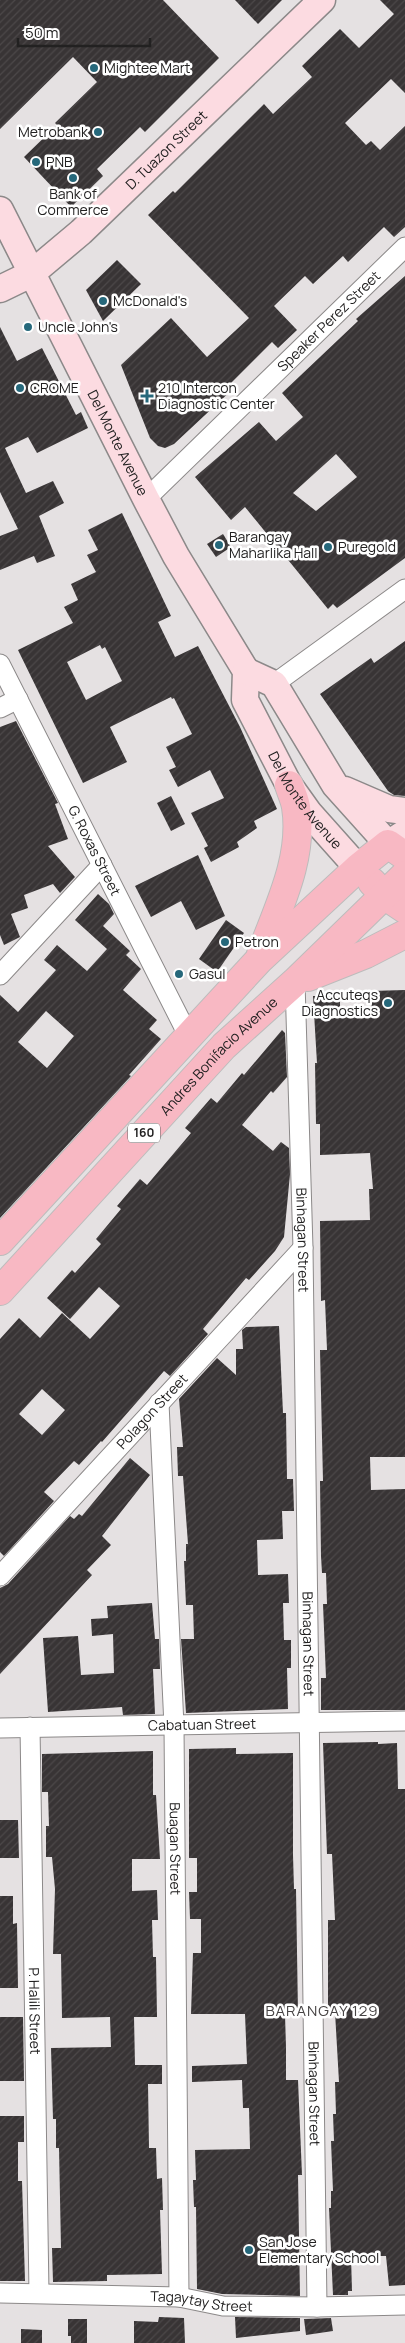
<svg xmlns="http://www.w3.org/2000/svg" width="405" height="2343" font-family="Manrope,sans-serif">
<defs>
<pattern id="building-hatch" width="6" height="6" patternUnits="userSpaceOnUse" patternTransform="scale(1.25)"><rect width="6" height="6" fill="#383435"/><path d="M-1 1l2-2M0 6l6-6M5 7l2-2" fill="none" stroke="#4c4849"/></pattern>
</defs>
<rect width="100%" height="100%" fill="#e5e1e2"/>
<!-- building -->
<g fill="url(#building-hatch)" fill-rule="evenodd">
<polygon points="0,0 163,0 219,58 145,132 140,127 97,169 103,176 71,207 24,157 57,125 55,123 97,82 73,57 0,129"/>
<polygon points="235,0 282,0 258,24"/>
<polygon points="380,0 405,0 405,93 391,79 345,123 366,145 371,141 380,150 405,126 405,227 394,237 384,227 348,262 343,256 313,284 305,276 274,306 297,330 278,348 272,342 231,383 235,387 174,444 165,448 158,446 150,438 121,365 171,318 207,357 249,318 148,215 173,191 175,193 264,104 273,114 312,77 302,66 340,29 359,48 394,14"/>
<polygon points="117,260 141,284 103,321 86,290"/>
<path d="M 405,276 L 405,558 L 337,608 L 333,604 L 328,609 L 245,507 L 231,520 L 195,477 L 259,422 L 276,441 L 303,417 L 282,393 L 358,321 L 356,319 ZM 336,454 L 357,477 L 316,511 L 293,493 Z"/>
<polygon points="0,327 17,361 42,348 76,415 81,412 88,428 37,453 28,437 5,448 26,493 53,481 64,503 39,516 55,556 37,563 34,556 0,570 0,536 18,529 0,492"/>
<path d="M 122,513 L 171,616 L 158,622 L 175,657 L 198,646 L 240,727 L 277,809 L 254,821 L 257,828 L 237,842 L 239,847 L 211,862 L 204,848 L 208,846 L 191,813 L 224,798 L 210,770 L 178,787 L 169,770 L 176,767 L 166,747 L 192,734 L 174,698 L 172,699 L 171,697 L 110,727 L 127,762 L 83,783 L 18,650 L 73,623 L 64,607 L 78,600 L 71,584 L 96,572 L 87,555 L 98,550 L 88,530 ZM 100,645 L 102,649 L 105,647 L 122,681 L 86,700 L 67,662 Z"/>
<polygon points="223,534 231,547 216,557 207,544"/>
<polygon points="405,641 405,796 394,795 388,791 320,694 371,658 374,663"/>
<polygon points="16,721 58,803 55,804 68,839 48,846 75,877 60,893 53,884 24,895 28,908 11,914 20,937 4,945 0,935 0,727"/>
<polygon points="171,796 185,824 171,831 157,803"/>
<polygon points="198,855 225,916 196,930 181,901 151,917 135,886"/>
<path d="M 98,894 L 109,904 L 114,914 L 103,926 L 130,951 L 126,955 L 141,969 L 123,990 L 157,1020 L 149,1029 L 161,1039 L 129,1075 L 131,1076 L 0,1218 L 0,995 L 18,1012 L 56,970 L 44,960 L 57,945 L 87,971 L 107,949 L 75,920 ZM 46,1011 L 74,1036 L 47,1068 L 18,1042 Z"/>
<polygon points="226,920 244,933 217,972 199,959"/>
<polygon points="405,990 405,1457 370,1457 371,1490 405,1489 405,1710 321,1710 321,1678 326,1678 323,1604 327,1604 326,1573 322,1573 321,1556 320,1481 323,1481 320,1350 327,1350 325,1300 321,1301 320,1221 370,1220 369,1189 373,1189 370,1153 320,1155 320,1124 316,1124 315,1063 317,1063 313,996 340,997 340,1013 372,1013 371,991"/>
<path d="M 282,1030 L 285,1033 L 287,1077 L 273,1093 L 271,1091 L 242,1125 L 273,1151 L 281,1142 L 289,1148 L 290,1174 L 284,1237 L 275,1251 L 249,1280 L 246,1278 L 203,1329 L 208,1334 L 170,1376 L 164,1371 L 102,1442 L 101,1441 L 79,1465 L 74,1461 L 44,1492 L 54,1501 L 4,1556 L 0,1552 L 0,1339 L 19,1318 L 40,1338 L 62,1313 L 90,1339 L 120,1306 L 99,1287 L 70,1319 L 47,1298 L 72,1270 L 75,1273 L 101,1244 L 96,1239 L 121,1209 L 117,1206 L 140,1179 L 147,1185 L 191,1133 L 185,1128 L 211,1098 L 217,1103 L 242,1073 L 244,1075 ZM 42,1389 L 65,1410 L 42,1435 L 19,1414 Z"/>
<polygon points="279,1326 283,1413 286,1413 287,1479 293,1479 294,1511 282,1511 283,1539 257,1540 258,1575 288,1574 289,1603 283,1603 284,1640 291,1640 291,1668 287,1668 288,1709 186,1713 181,1639 194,1639 193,1605 186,1605 184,1561 186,1561 186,1544 188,1544 183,1476 178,1476 177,1447 183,1447 179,1399 217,1358 236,1375 236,1349 243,1349 242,1330 246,1327"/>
<polygon points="130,1458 150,1475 102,1536 111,1545 87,1570 92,1575 0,1674 0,1588 8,1584 70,1516 74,1519 79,1514 82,1516"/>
<polygon points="152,1603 155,1639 159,1639 160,1669 153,1669 155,1714 123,1715 122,1707 48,1712 43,1638 78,1636 81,1675 114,1673 113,1634 92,1636 91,1619 108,1618 107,1606"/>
<polygon points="378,1742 378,1744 397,1743 398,1789 405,1789 405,2285 389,2286 386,2256 351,2256 352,2291 348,2291 348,2295 333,2295 329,2208 331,2208 331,2191 333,2191 331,2141 334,2141 333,2114 336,2114 335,2082 339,2082 335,2012 328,2012 328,1920 335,1920 332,1854 327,1854 323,1743"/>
<polygon points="236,1748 236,1754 293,1753 293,1855 294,1889 296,1889 298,2014 285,2015 286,2047 286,2080 298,2080 302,2175 298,2175 300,2296 222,2294 197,2289 196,2207 194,2207 193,2180 196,2180 195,2150 250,2149 249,2108 243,2108 242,2080 192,2082 192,2066 247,2064 245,2014 191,2014 193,1953 201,1953 201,1919 190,1919 189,1892 197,1892 197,1858 189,1858 189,1749"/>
<polygon points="153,1751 153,1795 156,1795 160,1859 132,1859 132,1891 157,1890 158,1920 152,1920 153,1957 156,1957 157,2017 134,2017 135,2065 162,2065 162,2084 148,2084 149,2148 156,2148 157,2179 162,2178 163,2210 160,2210 162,2274 107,2275 107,2281 53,2282 52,2248 61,2248 59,2148 56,2148 56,2119 53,2119 51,2048 111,2047 110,2017 62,2018 61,1954 53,1954 55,1889 52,1857 46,1857 46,1826 49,1826 48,1792 42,1792 42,1754"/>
<polygon points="0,1820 18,1820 19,1858 0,1858"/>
<polygon points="0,1896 13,1896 13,1924 17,1923 18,1988 0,1988"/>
<polygon points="0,2017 23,2017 24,2081 0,2081"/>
<polygon points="0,2116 24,2116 24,2142 18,2142 18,2181 22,2181 25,2281 0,2281"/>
<polygon points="159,2317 184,2318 185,2343 134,2343 134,2321 158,2322"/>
<polygon points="235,2317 300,2318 300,2331 236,2338"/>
<polygon points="331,2318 333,2331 306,2335 304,2319"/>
<polygon points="68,2319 87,2319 87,2343 71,2343 71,2336 68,2336"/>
<polygon points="21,2329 42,2330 42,2343 21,2343"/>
</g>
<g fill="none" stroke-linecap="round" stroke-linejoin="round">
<!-- street casing -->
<g stroke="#8c8989" stroke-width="21">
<g id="street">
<path id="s1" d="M 146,499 L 405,247"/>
<path id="s2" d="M 0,664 L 189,1037"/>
<polyline points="274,684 405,589"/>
<polyline points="0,708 18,699"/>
<polyline points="0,975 102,865"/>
<path id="s3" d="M 295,982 L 303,1248 L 317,2307"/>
<path id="s4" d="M 159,1403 L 174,1726 L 179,2297"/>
<path id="s5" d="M 0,1576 L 303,1248"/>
<path id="s6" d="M 30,1727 L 39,2293"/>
<path id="s7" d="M 0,1728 L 405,1721"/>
<path id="s8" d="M 0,2293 L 179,2297 L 223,2306 L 317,2307 L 405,2305"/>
</g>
</g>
<!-- secondary casing -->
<g stroke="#8c8989" stroke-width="29">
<g id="secondary">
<path id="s9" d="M 0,210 L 146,499 L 176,556 L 246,671 L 245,700 L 289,785 L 309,813 L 358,868"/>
<path id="s10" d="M 0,289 L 31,274 L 81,232 L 322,0"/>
<polyline points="246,671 274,684 335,785 388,844 405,833"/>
<polyline points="345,790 389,809 405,811"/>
</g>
</g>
<!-- primary casing -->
<g stroke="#bdbcbc" stroke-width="30">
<g id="primary">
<polyline points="372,882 384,895 405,909"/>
<path d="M 261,954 C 278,908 304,858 296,807 C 295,800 291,792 289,785"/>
<polyline points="308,977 366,954 405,934"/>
<polyline points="0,1241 259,960 358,868 388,844 405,856"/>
<path id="s11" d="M 0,1291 L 224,1046 L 295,982 L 405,875"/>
</g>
</g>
<!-- street -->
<use href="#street" stroke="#fff" stroke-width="19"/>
<!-- secondary -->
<use href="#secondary" stroke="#fcdbe1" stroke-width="26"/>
<!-- primary -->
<use href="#primary" stroke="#f8b8c3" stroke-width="28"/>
</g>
<!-- markers -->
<g fill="#26687b" stroke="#fff" stroke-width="2">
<circle cx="94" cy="68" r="5"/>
<circle cx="98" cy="132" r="5"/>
<circle cx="36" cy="162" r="5"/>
<circle cx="73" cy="178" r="5"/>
<circle cx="103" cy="301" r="5"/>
<circle cx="28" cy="327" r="5"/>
<circle cx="20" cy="388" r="5"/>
<path d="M144.5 388.5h5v5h5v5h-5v5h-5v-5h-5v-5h5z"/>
<circle cx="219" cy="545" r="5"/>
<circle cx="328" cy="547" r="5"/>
<circle cx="225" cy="942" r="5"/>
<circle cx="179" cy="974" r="5"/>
<circle cx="388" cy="1003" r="5"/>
<circle cx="249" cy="2250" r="5"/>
</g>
<g text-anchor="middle" stroke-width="5" stroke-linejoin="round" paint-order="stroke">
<!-- shield labels -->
<rect fill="#fff" stroke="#646464" stroke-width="1" x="128" y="1123.5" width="32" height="19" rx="4"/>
<g font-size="12" font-weight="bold" fill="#222121">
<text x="144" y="1137">160</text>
</g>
<!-- poi labels -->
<g font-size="14" fill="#222121" stroke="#fff" text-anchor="start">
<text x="104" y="73">Mightee Mart</text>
<text x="88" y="137" text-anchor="end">Metrobank</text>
<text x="46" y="167">PNB</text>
<text x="73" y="199" text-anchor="middle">Bank of<tspan x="73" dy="16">Commerce</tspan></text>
<text x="113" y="306">McDonald's</text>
<text x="38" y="332">Uncle John's</text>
<text x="30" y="393">CROME</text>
<text x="158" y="393">210 Intercon<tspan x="158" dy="16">Diagnostic Center</tspan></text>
<text x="229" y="542">Barangay<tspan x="229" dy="16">Maharlika Hall</tspan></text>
<text x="338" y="552">Puregold</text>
<text x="235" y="947">Petron</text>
<text x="189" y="979">Gasul</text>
<text x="378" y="1000" text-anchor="end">Accuteqs<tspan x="378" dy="16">Diagnostics</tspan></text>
<text x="259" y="2247">San Jose<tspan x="259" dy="16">Elementary School</tspan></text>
</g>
<!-- street labels -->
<g font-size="14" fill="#222121" stroke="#fff">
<text dy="5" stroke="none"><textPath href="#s10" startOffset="218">D. Tuazon Street</textPath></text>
<text dy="5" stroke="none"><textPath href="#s1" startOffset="255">Speaker Perez Street</textPath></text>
<text dy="5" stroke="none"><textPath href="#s9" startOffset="261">Del Monte Avenue</textPath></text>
<text dy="5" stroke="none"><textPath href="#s9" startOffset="669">Del Monte Avenue</textPath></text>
<text dy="5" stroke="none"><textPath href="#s2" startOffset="209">G. Roxas Street</textPath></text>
<text dy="5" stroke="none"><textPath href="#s11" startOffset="321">Andres Bonifacio Avenue</textPath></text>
<text dy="5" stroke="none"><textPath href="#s3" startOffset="258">Binhagan Street</textPath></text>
<text dy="5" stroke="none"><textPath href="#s5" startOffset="224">Polagon Street</textPath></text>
<text dy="5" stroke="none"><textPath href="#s3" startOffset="662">Binhagan Street</textPath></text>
<text dy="5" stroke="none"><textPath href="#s7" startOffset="202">Cabatuan Street</textPath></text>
<text dy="5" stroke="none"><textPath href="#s4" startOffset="446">Buagan Street</textPath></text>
<text dy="5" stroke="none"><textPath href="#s6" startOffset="284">P. Halili Street</textPath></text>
<text dy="5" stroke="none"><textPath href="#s3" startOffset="1112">Binhagan Street</textPath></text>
<text dy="5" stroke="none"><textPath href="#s8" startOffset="202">Tagaytay Street</textPath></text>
</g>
<!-- neighbourhood labels -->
<g font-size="15" letter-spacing="1" fill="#474444" stroke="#fff">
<text x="322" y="2016">BARANGAY 129</text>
</g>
</g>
<!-- scale -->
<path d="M18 38v8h132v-8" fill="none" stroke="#222121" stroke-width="2.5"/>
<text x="25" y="38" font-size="15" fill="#222121" stroke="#ffffff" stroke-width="4" paint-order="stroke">50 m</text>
</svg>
